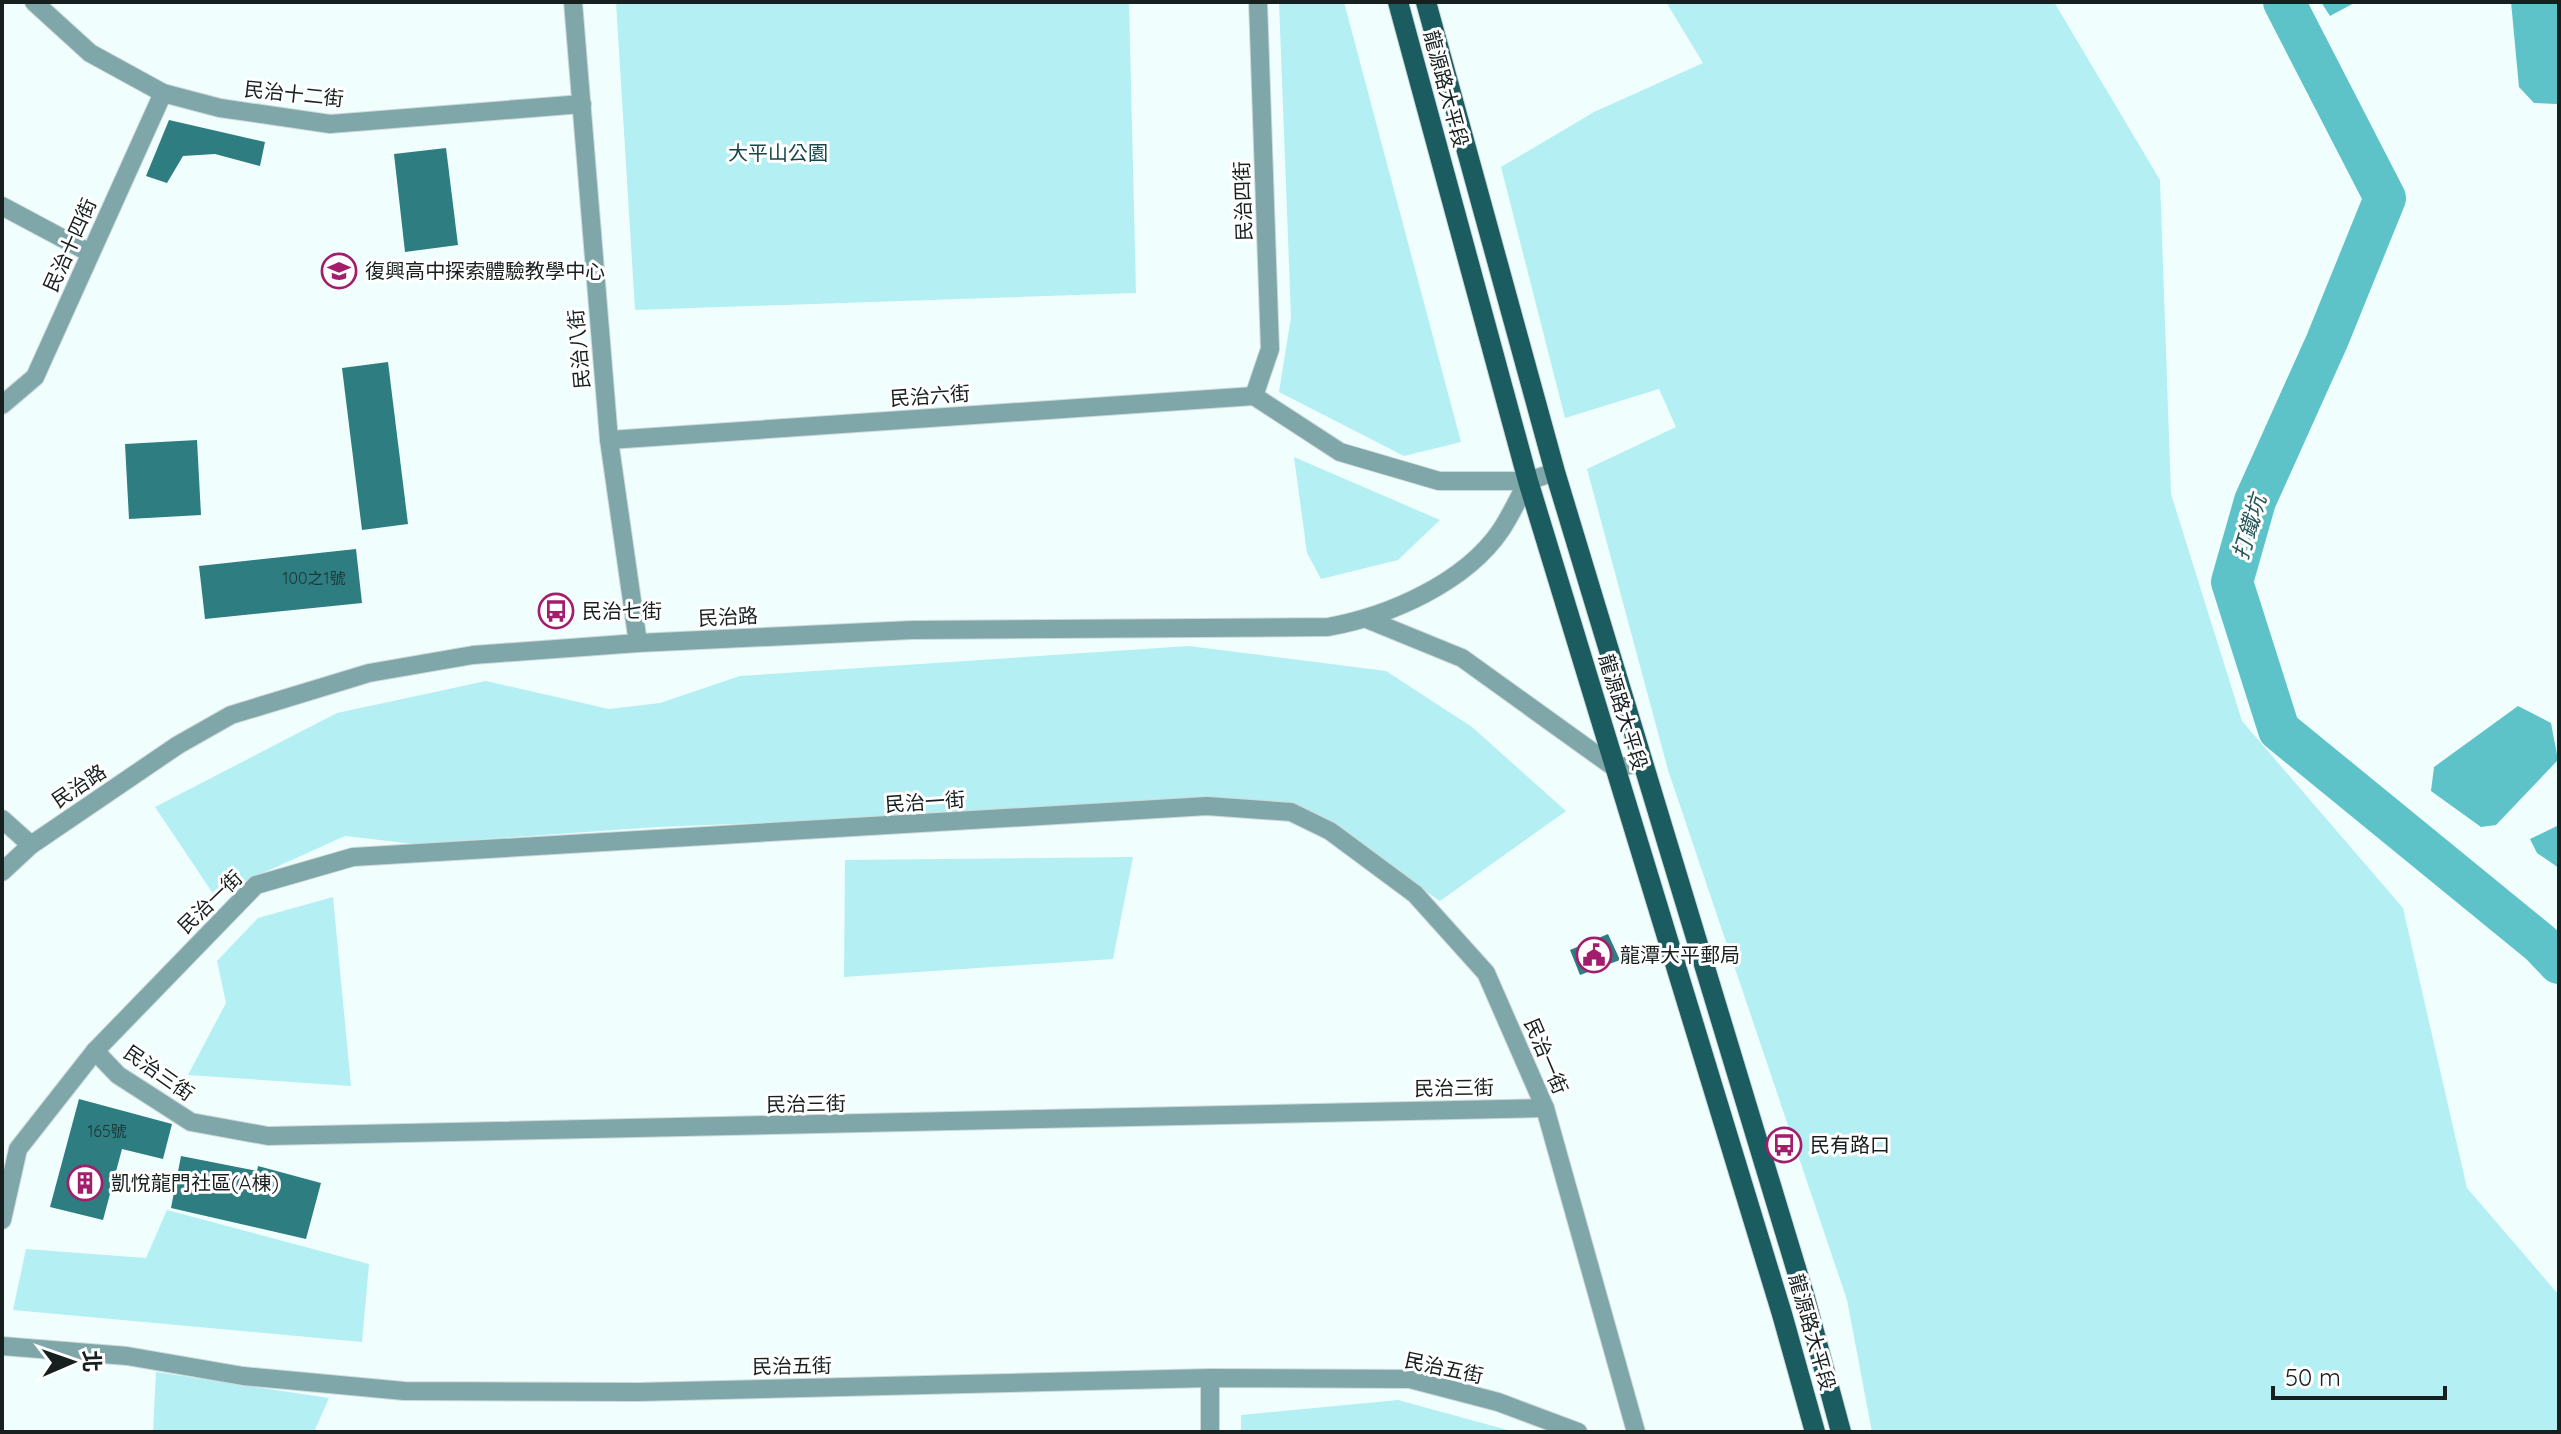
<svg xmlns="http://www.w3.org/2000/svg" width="2561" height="1434" font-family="Quicksand,'Noto Sans TC',sans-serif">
<rect width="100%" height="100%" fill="#f1fefe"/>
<!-- green -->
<g fill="#b4eff3">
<polygon points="616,2 1129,2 1136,293 635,310"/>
<polygon points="1279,2 1344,2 1461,442 1404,456 1279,392 1291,317"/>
<polygon points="1666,2 2054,2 2160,180 2171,494 2242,721 2403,908 2467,1188 2559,1295 2559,1432 1872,1432 1847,1300 1668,770 1587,469 1676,427 1659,389 1565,418 1501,167 1594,112 1703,63"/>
<polygon points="1294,457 1440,520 1398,560 1321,579 1307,553"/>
<polygon points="1189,646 1386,671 1472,727 1566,811 1440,901 1311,815 1032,812 657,827 414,844 345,836 214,895 155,807 337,713 486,681 609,709 660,703 740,676"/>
<polygon points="1133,857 1113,959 844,977 845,860"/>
<polygon points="333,897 351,1086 188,1075 226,1003 217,961 258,918"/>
<polygon points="167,1210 369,1264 362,1342 13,1310 26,1249 146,1258"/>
<polygon points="156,1372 329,1398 314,1432 153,1432"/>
<polygon points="1398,1400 1515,1432 1241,1432 1241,1415"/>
</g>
<!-- water -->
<g fill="#5ec3c9">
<polygon points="2321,2 2356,2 2330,16"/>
<polygon points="2511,2 2559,2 2559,103 2556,104 2534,103 2519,87"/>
<polygon points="2518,706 2551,723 2558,760 2496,825 2481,827 2431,791 2434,767"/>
<polygon points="2559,825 2559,868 2537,853 2530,839"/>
</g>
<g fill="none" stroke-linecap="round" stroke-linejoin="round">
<!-- river -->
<polyline stroke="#5ec3c9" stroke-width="42" points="2284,2 2385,198 2327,341 2255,501 2232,582 2279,730 2541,944 2559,963"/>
</g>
<!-- building -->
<g fill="#2e7d81">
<polygon points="169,120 265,142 260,166 215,154 183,156 167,183 146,176"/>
<polygon points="446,148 458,245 405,252 394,154"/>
<polygon points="388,362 408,524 362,530 342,368"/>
<polygon points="197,440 201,515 129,519 125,444"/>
<polygon points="356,549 362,603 205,619 199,566"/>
<polygon points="1608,934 1620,960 1580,975 1570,950"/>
<polygon points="79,1099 172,1124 163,1159 122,1149 103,1220 50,1207"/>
<polygon points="181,1156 257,1171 258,1166 321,1183 306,1239 171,1208"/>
</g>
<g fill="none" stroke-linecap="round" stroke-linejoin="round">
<!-- street casing -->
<g stroke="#cedada" stroke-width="20">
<g id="street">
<polyline points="34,2 90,53 163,93 220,108 330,124 582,104"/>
<polyline points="573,2 609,440 638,643"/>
<polyline points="2,206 90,253"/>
<polyline points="1254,396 1270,349 1258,2"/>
<polyline points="1254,396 1340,452 1439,481 1528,481"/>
<polyline points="2,405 35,377 163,93"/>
<polyline points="609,440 1254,396"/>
<polyline points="1369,620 1462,658 1615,768 1641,763"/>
<polyline points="2,819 31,845"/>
<path d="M 2,872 L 31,845 L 178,745 L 231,715 L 369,673 L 473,655 L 638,643 L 912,630 L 1328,627 C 1389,616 1465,583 1501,530 C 1511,515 1519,497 1528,481 L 1555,472"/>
<polyline points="95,1051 118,1075 191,1122 268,1136 1545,1108"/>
<polyline points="2,1220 18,1149 95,1051 256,885 353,857 1207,806 1291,812 1330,831 1415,894 1486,973 1545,1108 1636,1432"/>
<polyline points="2,1346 127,1356 243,1376 404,1391 638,1392 1210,1378 1410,1379 1498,1402 1578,1432"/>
<polyline points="1210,1378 1210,1432"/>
</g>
</g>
<!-- primary casing -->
<g stroke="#cedada" stroke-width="22">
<g id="primary">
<polyline points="1398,2 1528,481 1782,1314 1815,1432"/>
<polyline points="1426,2 1555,472 1805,1298 1841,1432"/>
</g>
</g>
<!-- street -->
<use href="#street" stroke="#7fa6a8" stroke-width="18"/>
<!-- primary -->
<use href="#primary" stroke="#1b5c60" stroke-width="20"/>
</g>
<!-- icons -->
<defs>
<g id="school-ring" transform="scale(1.8)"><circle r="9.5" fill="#fff" stroke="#a21e6c" stroke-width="1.5"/><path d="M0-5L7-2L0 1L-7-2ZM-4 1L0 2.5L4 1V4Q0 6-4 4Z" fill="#a21e6c"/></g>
<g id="bus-ring" transform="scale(1.8)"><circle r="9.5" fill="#fff" stroke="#a21e6c" stroke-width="1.5"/><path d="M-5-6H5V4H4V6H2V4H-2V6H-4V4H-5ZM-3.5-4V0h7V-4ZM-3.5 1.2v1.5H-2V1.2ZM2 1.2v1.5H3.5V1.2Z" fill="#a21e6c"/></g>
<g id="civic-ring" transform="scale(1.8)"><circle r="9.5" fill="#fff" stroke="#a21e6c" stroke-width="1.5"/><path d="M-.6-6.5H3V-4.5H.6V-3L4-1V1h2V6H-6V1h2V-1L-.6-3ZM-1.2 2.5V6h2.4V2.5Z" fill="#a21e6c"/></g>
<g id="building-ring" transform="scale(1.8)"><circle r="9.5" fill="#fff" stroke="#a21e6c" stroke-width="1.5"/><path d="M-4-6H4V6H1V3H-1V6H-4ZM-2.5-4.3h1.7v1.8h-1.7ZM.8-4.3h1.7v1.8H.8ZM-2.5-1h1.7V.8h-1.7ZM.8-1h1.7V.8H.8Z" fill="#a21e6c"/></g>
</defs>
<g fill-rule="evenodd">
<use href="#school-ring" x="339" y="271"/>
<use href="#bus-ring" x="556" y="611"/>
<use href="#civic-ring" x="1594" y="955"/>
<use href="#bus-ring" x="1784" y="1145"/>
<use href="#building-ring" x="85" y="1183"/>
</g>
<g text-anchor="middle" stroke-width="6" stroke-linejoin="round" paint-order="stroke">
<!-- number labels -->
<g font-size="16" fill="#1d3638">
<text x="314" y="584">100之1號</text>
<text x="107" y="1137">165號</text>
</g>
<!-- street labels -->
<g font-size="20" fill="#171f1f" stroke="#fff">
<text transform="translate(1446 89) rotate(75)" y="7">龍源路大平段</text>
<text transform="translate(294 94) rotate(6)" y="7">民治十二街</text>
<text transform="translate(1243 201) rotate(-92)" y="7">民治四街</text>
<text transform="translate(70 245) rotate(-66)" y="7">民治十四街</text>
<text transform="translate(579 349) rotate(-95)" y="7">民治八街</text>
<text transform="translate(930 396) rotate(-4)" y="7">民治六街</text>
<text transform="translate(728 617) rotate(-3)" y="7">民治路</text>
<text transform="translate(1623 712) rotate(73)" y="7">龍源路大平段</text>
<text transform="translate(79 786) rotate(-34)" y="7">民治路</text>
<text transform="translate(925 802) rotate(-4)" y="7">民治一街</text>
<text transform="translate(210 902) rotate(-44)" y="7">民治一街</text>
<text transform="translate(1546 1056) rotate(67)" y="7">民治一街</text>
<text transform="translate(159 1073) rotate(35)" y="7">民治三街</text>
<text transform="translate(1454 1088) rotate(-1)" y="7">民治三街</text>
<text transform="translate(806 1104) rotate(-1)" y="7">民治三街</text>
<text transform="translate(1812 1332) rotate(74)" y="7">龍源路大平段</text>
<text transform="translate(792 1366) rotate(-1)" y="7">民治五街</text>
<text transform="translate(1444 1368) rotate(12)" y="7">民治五街</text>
</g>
<!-- park labels -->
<g font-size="20" fill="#174648" stroke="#fff">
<text x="778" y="160">大平山公園</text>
</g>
<!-- poi labels -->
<g font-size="20" fill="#171f1f" stroke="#fff" text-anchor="start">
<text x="365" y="278">復興高中探索體驗教學中心</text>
<text x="582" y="618">民治七街</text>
<text x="1620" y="962">龍潭大平郵局</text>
<text x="1810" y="1152">民有路口</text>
<text x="111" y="1190">凱悅龍門社區(A棟)</text>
</g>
<!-- water labels -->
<g font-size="22" font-style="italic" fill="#295658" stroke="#fff">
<text transform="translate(2249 527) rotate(-73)" y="8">打鐵坑</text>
</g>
</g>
<!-- border -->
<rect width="2561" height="1434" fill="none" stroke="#171f1f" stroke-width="8"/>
<!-- north arrow -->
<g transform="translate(72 1362) rotate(88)" stroke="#ffffff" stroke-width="6" paint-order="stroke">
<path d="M0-6L14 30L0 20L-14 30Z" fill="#171f1f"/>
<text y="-12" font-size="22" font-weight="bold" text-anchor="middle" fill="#171f1f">北</text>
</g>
<!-- scale -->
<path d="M2273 1386v12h172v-12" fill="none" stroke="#171f1f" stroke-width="4"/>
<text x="2285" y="1386" font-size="24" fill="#171f1f" stroke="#ffffff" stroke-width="6" paint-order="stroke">50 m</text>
</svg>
